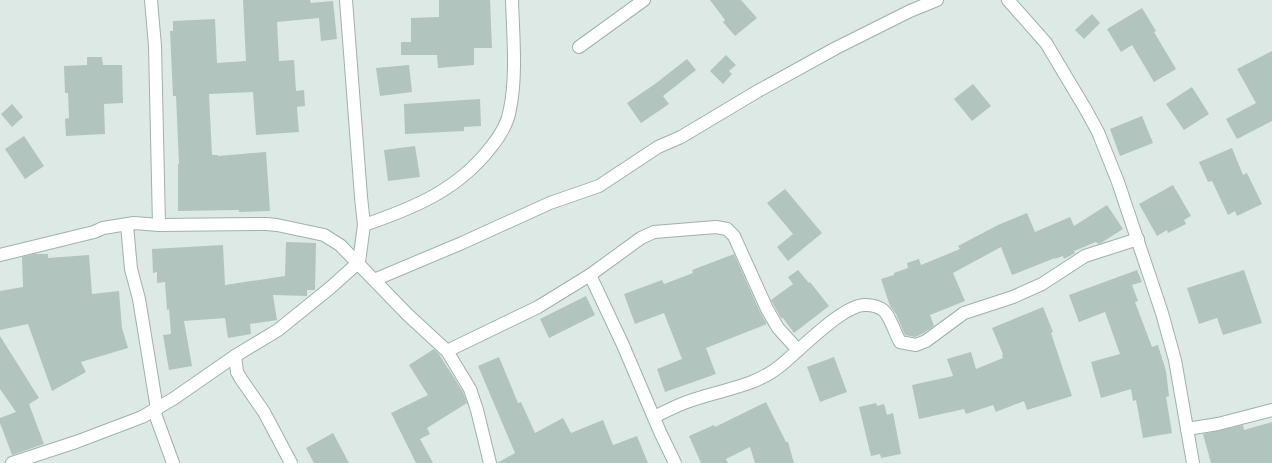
<svg xmlns="http://www.w3.org/2000/svg" width="1272" height="463" font-family="'Source Sans 3',sans-serif">
<rect width="100%" height="100%" fill="#dde9e5"/>
<!-- building -->
<g fill="#b2c4be">
<polygon points="243,0 310,0 311,3 333,1 337,39 321,41 319,18 277,22 279,61 294,60 296,91 304,90 305,106 297,107 299,132 256,135 253,92 209,94 212,155 218,155 218,156 266,152 270,211 239,212 239,210 178,211 178,164 179,164 176,96 173,96 170,31 173,31 173,21 215,19 217,63 246,61"/>
<polygon points="439,0 490,0 492,48 474,48 474,65 438,68 437,55 401,55 401,42 411,42 411,18 439,17"/>
<polygon points="710,0 741,0 757,18 735,36 723,22 725,20"/>
<polygon points="1142,8 1156,31 1154,32 1176,69 1154,82 1132,45 1121,52 1107,29"/>
<polygon points="1092,14 1100,23 1084,39 1075,30"/>
<polygon points="1272,51 1272,121 1237,139 1226,119 1256,103 1237,69"/>
<polygon points="726,55 736,65 729,71 732,74 723,84 710,71"/>
<polygon points="87,57 102,57 103,65 122,65 123,103 104,104 105,134 66,136 65,119 69,118 68,93 65,93 64,66 87,65"/>
<polygon points="687,59 696,70 663,96 669,104 641,123 627,103 655,84"/>
<polygon points="409,65 412,92 380,96 376,68"/>
<polygon points="973,84 991,106 972,121 954,99"/>
<polygon points="1192,87 1209,114 1184,130 1166,104"/>
<polygon points="480,99 481,126 464,127 464,131 405,134 404,104"/>
<polygon points="12,104 23,117 12,127 1,114"/>
<polygon points="1142,116 1153,143 1120,156 1110,129"/>
<polygon points="24,136 44,166 25,179 5,149"/>
<polygon points="415,146 420,177 388,181 384,150"/>
<polygon points="1232,148 1243,175 1247,173 1262,204 1237,216 1235,211 1228,215 1212,181 1208,182 1199,162"/>
<polygon points="1173,185 1191,216 1184,220 1186,224 1168,233 1167,230 1157,236 1139,204"/>
<polygon points="785,189 822,233 788,261 777,247 793,234 767,203"/>
<polygon points="1107,205 1123,229 1101,243 1098,244 1096,242 1074,251 1075,253 1064,259 1063,256 1055,259 1055,258 1012,275 1001,247 953,273 965,301 930,315 934,326 922,334 915,337 905,335 896,314 890,306 881,279 894,275 894,273 908,268 907,263 919,259 921,265 960,249 958,246 998,225 1027,213 1035,232 1070,217 1074,226"/>
<polygon points="286,242 316,243 315,290 307,290 307,296 273,295 277,320 250,324 251,334 228,338 225,318 184,321 192,366 169,370 163,335 171,334 169,309 167,310 165,282 157,283 157,272 153,273 152,249 223,245 225,285 285,276"/>
<polygon points="34,254 48,254 48,258 89,255 92,294 119,291 122,328 128,348 81,362 86,372 52,391 28,324 0,330 0,291 23,287 22,257"/>
<polygon points="734,254 760,312 767,324 706,348 716,374 665,392 657,369 682,359 664,313 635,324 624,294 662,280 664,284 693,273 692,270"/>
<polygon points="798,270 809,283 810,282 829,306 794,333 783,318 781,318 771,300 793,284 788,277"/>
<polygon points="1137,270 1142,282 1132,285 1138,301 1135,302 1152,347 1158,345 1166,371 1169,396 1166,397 1172,433 1143,438 1136,400 1133,401 1131,389 1101,398 1091,362 1120,354 1105,312 1079,322 1069,295"/>
<polygon points="1244,270 1262,323 1223,335 1217,318 1199,324 1187,288"/>
<polygon points="586,296 595,315 549,338 540,319"/>
<polygon points="1043,307 1053,332 1051,333 1072,396 1027,410 1024,401 996,412 993,405 966,414 964,409 919,419 912,385 953,376 947,359 971,352 976,369 1003,358 1002,355 1003,354 992,328"/>
<polygon points="0,336 39,398 29,404 44,444 12,455 0,423 0,418 16,412 0,389"/>
<polygon points="434,349 439,354 463,392 467,403 427,428 430,434 420,439 433,463 416,463 391,413 428,395 409,365"/>
<polygon points="499,357 518,403 521,402 535,433 563,418 571,433 603,420 613,445 637,436 648,463 497,463 515,453 478,366"/>
<polygon points="834,357 847,392 820,402 807,367"/>
<polygon points="766,402 786,442 788,442 794,463 755,463 750,447 726,459 728,463 701,463 689,436 714,425 715,427"/>
<polygon points="876,403 877,406 884,404 887,415 893,413 901,454 881,458 880,454 871,456 859,407"/>
<polygon points="1272,422 1272,463 1211,463 1203,434 1243,425 1244,430"/>
<polygon points="333,433 349,463 314,463 306,448"/>
</g>
<g fill="none" stroke-linecap="round" stroke-linejoin="round">
<!-- minor casing -->
<g stroke="#a0b1ac" stroke-width="14">
<g id="minor">
<polyline points="151,0 155,46 159,225"/>
<polyline points="1008,0 1046,43 1086,110 1098,132 1118,182 1162,313 1175,360 1193,463"/>
<polyline points="579,47 644,0"/>
<polyline points="127,225 131,269 139,299 157,409"/>
<path d="M 364,225 C 414,208 458,190 491,147 C 500,136 508,123 510,109 C 517,75 513,35 512,0"/>
<polyline points="0,255 94,232 103,228 134,223 159,225 266,224 277,225 324,235 340,245 408,315 447,351 470,389 477,410 490,463"/>
<polyline points="590,275 623,345 660,432 675,463"/>
<polyline points="374,280 462,243 550,203 599,186 658,147 681,137 758,91 836,48 910,11 937,0"/>
<polyline points="447,351 538,307 590,275 641,238 654,232 716,227 727,229 734,236 767,309 778,328 798,350"/>
<polyline points="235,356 237,372 241,379 264,412 291,463"/>
<polyline points="154,411 173,463"/>
<path d="M 654,417 C 664,412 674,407 684,403 C 717,390 753,388 780,366 C 798,352 844,303 866,305 C 872,305 881,307 885,312 C 890,317 896,335 900,342 L 916,345 L 926,341 L 964,313 L 1013,297 L 1042,284 L 1085,256 L 1138,239"/>
<polyline points="1187,429 1218,424 1272,410"/>
<polyline points="12,463 76,442 142,417 173,399 235,356 278,330 330,288 359,262 364,225 361,197 346,0"/>
</g>
</g>
<!-- minor -->
<use href="#minor" stroke="#fff" stroke-width="12"/>
</g>
</svg>
